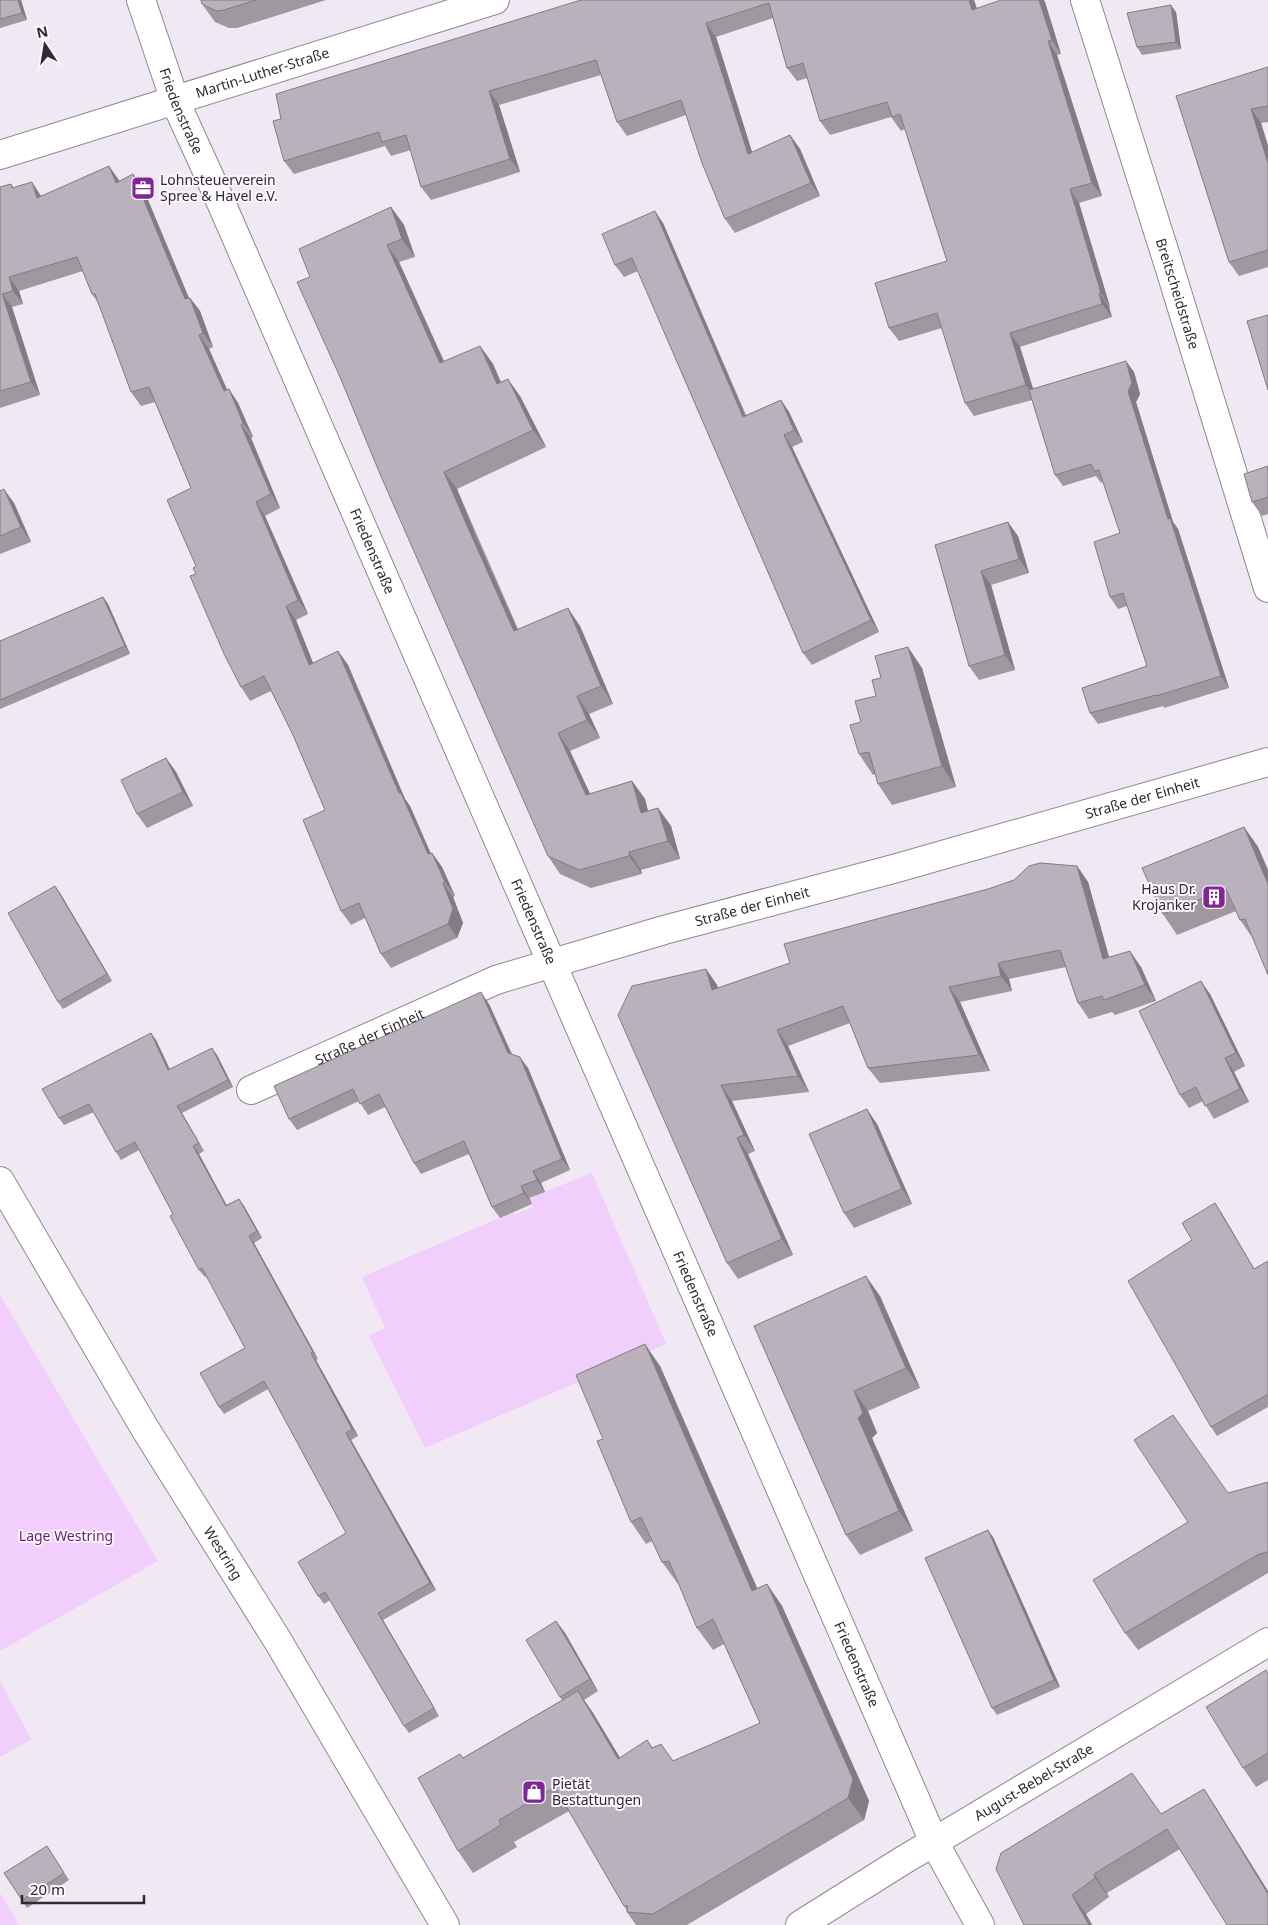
<svg xmlns="http://www.w3.org/2000/svg" width="1268" height="1925" font-family="'Noto Sans',sans-serif">
<rect width="100%" height="100%" fill="#f0e8f2"/>
<!-- green -->
<g fill="#f1cefb">
<polygon points="592,1173 666,1344 425,1448 369,1336 385,1328 362,1277 513,1212 514,1215 533,1207 529,1198"/>
<polygon points="0,1295 158,1561 0,1651"/>
<polygon points="0,1681 31,1739 0,1757"/>
<polygon points="0,1893 19,1925 0,1925"/>
</g>
<g fill="none" stroke-linecap="round" stroke-linejoin="round">
<!-- minor casing -->
<g stroke="#8f8891" stroke-width="30">
<g id="minor">
<path id="s1" d="M 141,0 L 175,101 L 216,191 L 934,1842 L 980,1925"/>
<path id="s2" d="M 1085,0 L 1169,266 L 1268,588"/>
<path id="s3" d="M 0,155 L 495,0"/>
<path id="s4" d="M 251,1090 L 496,980 L 664,930 L 897,868 L 1268,762"/>
</g>
</g>
<!-- tertiary casing -->
<g stroke="#8f8891" stroke-width="30">
<g id="tertiary">
<path id="s5" d="M 800,1925 L 902,1861 L 1268,1642"/>
</g>
</g>
<!-- secondary casing -->
<g stroke="#8f8891" stroke-width="30">
<g id="secondary">
<path id="s6" d="M 0,1181 L 144,1427 L 278,1641 L 445,1925"/>
</g>
</g>
<!-- minor -->
<use href="#minor" stroke="#fff" stroke-width="28"/>
<!-- tertiary -->
<use href="#tertiary" stroke="#fff" stroke-width="28"/>
<!-- secondary -->
<use href="#secondary" stroke="#fff" stroke-width="28"/>
</g>
<!-- wall -->
<g fill="#9f98a1">
<polygon points="0,0 21,0 27,20 0,28"/>
<polygon points="201,0 326,0 237,28 229,28 215,22 202,4"/>
<polygon points="581,0 974,0 977,8 1045,2 1061,54 1057,55 1102,196 1079,203 1110,307 1109,307 1112,317 1020,347 1033,389 1134,372 1140,394 1136,402 1173,522 1178,529 1229,688 1164,708 1163,706 1098,724 1090,713 1147,666 1127,606 1118,609 1110,597 1120,533 1103,482 1101,483 1096,476 1063,486 1055,475 1032,400 974,416 965,403 942,328 899,341 889,328 947,261 905,129 901,131 891,117 830,135 820,121 807,78 797,81 787,68 773,18 716,37 752,152 790,135 800,149 820,196 735,233 725,219 686,115 627,136 617,122 601,75 499,105 520,172 431,200 421,187 411,150 391,156 385,146 294,174 284,161 281,119"/>
<polygon points="1176,12 1181,49 1142,55 1137,47"/>
<polygon points="1268,67 1268,122 1261,123 1268,146 1268,267 1239,276 1229,262 1176,96"/>
<polygon points="133,174 143,188 189,298 190,298 200,311 213,347 209,349 227,390 229,389 238,403 253,437 251,438 280,508 265,516 308,614 296,620 313,663 338,651 348,665 405,799 410,806 431,854 432,853 442,867 455,896 453,897 463,923 457,938 391,968 381,954 365,918 351,925 341,911 325,810 293,735 271,691 250,701 241,687 196,574 196,566 191,488 155,402 141,406 131,392 99,304 92,294 83,271 19,291 23,304 12,307 40,395 0,408 0,187 11,184 14,188 42,196 119,180 119,181"/>
<polygon points="391,207 404,225 415,257 399,262 444,362 480,346 493,364 501,382 520,396 546,447 457,489 518,629 580,626 613,704 589,714 600,738 570,751 590,794 632,781 645,799 648,811 658,808 671,826 680,859 641,870 642,874 591,888 560,874 548,856 310,277"/>
<polygon points="663,223 746,415 781,400 789,412 803,442 792,447 879,632 812,665 803,653 638,271 624,277 615,265"/>
<polygon points="1268,466 1268,514 1262,516 1252,502"/>
<polygon points="0,491 14,503 31,542 0,554"/>
<polygon points="1018,536 1029,573 991,585 1015,670 979,680 969,666 935,545"/>
<polygon points="103,597 108,604 130,654 0,709 0,641"/>
<polygon points="922,668 956,787 892,805 878,784 875,774 873,775 859,754 861,722 876,696"/>
<polygon points="166,758 176,772 193,806 147,828 137,814"/>
<polygon points="1244,827 1258,847 1268,870 1268,975 1254,940 1240,920 1236,911 1177,935 1163,914"/>
<polygon points="1077,866 1088,882 1109,957 1141,967 1156,1001 1115,1015 1112,1012 1089,1019 1078,1003 1066,967 1009,979 1012,991 960,1002 990,1071 880,1083 868,1068 850,1023 788,1046 809,1092 732,1101 755,1151 748,1154 793,1255 738,1279 727,1263 706,969 717,985 718,988"/>
<polygon points="55,886 60,893 112,981 63,1009 58,1002"/>
<polygon points="1210,994 1245,1066 1234,1072 1249,1102 1214,1119 1203,1101 1189,1108 1180,1095"/>
<polygon points="489,1004 512,1054 528,1068 570,1170 541,1183 545,1192 529,1198 532,1204 500,1218 492,1207 469,1154 421,1174 414,1163 385,1107 368,1115 359,1101 297,1130 289,1119"/>
<polygon points="156,1040 170,1069 217,1055 233,1087 182,1113 204,1151 199,1154 226,1205 239,1199 244,1206 262,1238 254,1243 318,1359 316,1360 358,1436 351,1440 436,1590 383,1620 439,1716 409,1733 404,1726 330,1600 324,1604 318,1596 346,1533 268,1389 224,1414 219,1407 245,1348 207,1276 205,1277 199,1270 173,1214 139,1150 121,1160 116,1152 94,1112 64,1125 59,1118"/>
<polygon points="877,1124 912,1204 854,1228 844,1213"/>
<polygon points="1221,1212 1254,1269 1268,1261 1268,1407 1217,1436 1211,1427 1192,1240"/>
<polygon points="880,1296 920,1388 868,1411 877,1433 872,1438 913,1531 860,1555 846,1535 754,1326"/>
<polygon points="660,1366 757,1588 767,1584 782,1606 869,1801 864,1820 687,1925 636,1925 627,1912 627,1911 569,1811 514,1842 517,1847 473,1873 458,1851 463,1758 562,1700 560,1697 556,1621 565,1633 598,1691 584,1700 593,1713 620,1758 647,1740 653,1748 673,1761 760,1723 724,1644 713,1650 697,1628 679,1584 678,1584 662,1562 652,1541 646,1544 631,1522 603,1439"/>
<polygon points="1268,1482 1268,1573 1138,1650 1125,1633 1188,1522 1228,1493"/>
<polygon points="993,1537 1060,1687 997,1715 992,1708"/>
<polygon points="1268,1673 1268,1780 1256,1787 1243,1768"/>
<polygon points="1204,1789 1217,1809 1180,1849 1107,1893 1109,1897 1086,1914 1092,1925 1024,1925 1161,1814"/>
<polygon points="47,1846 69,1880 27,1908 4,1873"/>
</g>
<!-- shaded-wall -->
<g fill="#827c83">
<polygon points="18,0 21,0 27,20 22,13"/>
<polygon points="969,0 974,0 981,23 972,10"/>
<polygon points="1039,0 1044,0 1045,2 1061,54 1052,40"/>
<polygon points="1171,5 1176,12 1181,49 1176,42"/>
<polygon points="706,23 716,37 757,168 748,154"/>
<polygon points="1048,41 1057,55 1102,196 1092,183"/>
<polygon points="489,91 499,105 520,172 510,159"/>
<polygon points="1251,109 1261,123 1268,146 1268,163"/>
<polygon points="790,135 800,149 820,196 811,183"/>
<polygon points="109,166 119,180 125,197 116,183"/>
<polygon points="133,174 143,188 195,313 185,299"/>
<polygon points="32,182 41,196 47,212 37,198"/>
<polygon points="1070,189 1079,203 1110,307 1101,293"/>
<polygon points="391,207 404,225 415,257 402,239"/>
<polygon points="655,211 663,223 751,429 743,417"/>
<polygon points="387,245 399,262 453,381 440,363"/>
<polygon points="9,277 19,291 23,304 13,291"/>
<polygon points="1099,293 1109,307 1112,317 1102,304"/>
<polygon points="2,294 12,307 40,395 31,382"/>
<polygon points="190,298 200,311 213,347 203,333"/>
<polygon points="1010,333 1020,347 1036,398 1026,385"/>
<polygon points="199,335 209,349 234,405 224,391"/>
<polygon points="480,346 493,364 509,402 497,384"/>
<polygon points="1126,361 1134,372 1140,394 1136,402 1173,522 1178,529 1229,688 1221,676 1168,519 1128,391"/>
<polygon points="508,379 520,396 546,447 533,430"/>
<polygon points="229,389 238,403 253,437 243,423"/>
<polygon points="781,400 789,412 803,442 794,430"/>
<polygon points="241,425 251,438 280,508 271,494"/>
<polygon points="784,435 792,447 879,632 871,620"/>
<polygon points="444,472 457,489 477,539 526,649 514,631 465,521"/>
<polygon points="4,489 14,503 31,542 21,527"/>
<polygon points="256,502 265,516 308,614 298,600"/>
<polygon points="1008,522 1018,536 1029,573 1019,559"/>
<polygon points="981,571 991,585 1015,670 1005,655"/>
<polygon points="103,597 108,604 130,654 125,646"/>
<polygon points="286,606 296,620 319,678 309,665"/>
<polygon points="568,608 580,626 613,704 601,686"/>
<polygon points="908,647 922,668 956,787 942,766"/>
<polygon points="338,651 348,665 405,799 410,806 437,868 428,854 399,793"/>
<polygon points="577,696 589,714 600,738 587,720"/>
<polygon points="558,733 570,751 599,813 586,795"/>
<polygon points="166,758 176,772 193,806 183,792"/>
<polygon points="632,781 645,799 653,831 641,813"/>
<polygon points="658,808 671,826 680,859 668,841"/>
<polygon points="1244,827 1258,847 1268,870 1268,884"/>
<polygon points="629,852 641,870 642,874 629,856"/>
<polygon points="432,853 442,867 455,896 445,882"/>
<polygon points="1077,866 1088,882 1114,975 1103,959"/>
<polygon points="443,883 453,897 463,923 457,938 448,924"/>
<polygon points="55,886 60,893 112,981 107,974"/>
<polygon points="1130,951 1141,967 1156,1001 1145,985"/>
<polygon points="998,963 1009,979 1012,991 1001,976"/>
<polygon points="706,969 717,985 723,1005 712,990"/>
<polygon points="1201,981 1210,994 1245,1066 1236,1053"/>
<polygon points="949,987 960,1002 990,1071 979,1055"/>
<polygon points="481,992 489,1004 516,1064 508,1053"/>
<polygon points="777,1030 788,1046 809,1092 798,1076"/>
<polygon points="151,1033 156,1040 173,1077 168,1070"/>
<polygon points="212,1048 217,1055 233,1087 228,1080"/>
<polygon points="520,1057 528,1068 570,1170 562,1159"/>
<polygon points="1225,1058 1234,1072 1249,1102 1240,1089"/>
<polygon points="721,1085 732,1101 755,1151 744,1135"/>
<polygon points="177,1106 182,1113 204,1151 199,1143"/>
<polygon points="867,1109 877,1124 912,1204 902,1189"/>
<polygon points="737,1138 748,1154 793,1255 782,1239"/>
<polygon points="193,1146 199,1154 231,1213 226,1206"/>
<polygon points="533,1171 541,1183 545,1192 537,1180"/>
<polygon points="521,1186 529,1198 532,1204 524,1193"/>
<polygon points="239,1199 244,1206 262,1238 257,1231"/>
<polygon points="1215,1203 1221,1212 1260,1279 1254,1269"/>
<polygon points="249,1236 254,1243 318,1359 313,1352"/>
<polygon points="866,1276 880,1296 920,1388 906,1368"/>
<polygon points="645,1344 660,1366 768,1613 752,1591"/>
<polygon points="311,1353 316,1360 358,1436 352,1429"/>
<polygon points="854,1391 868,1411 877,1433 872,1438 913,1531 899,1511 858,1418"/>
<polygon points="346,1433 351,1440 436,1590 430,1583"/>
<polygon points="988,1530 993,1537 1060,1687 1054,1680"/>
<polygon points="767,1584 782,1606 869,1801 864,1820 848,1798"/>
<polygon points="378,1613 383,1620 439,1716 434,1708"/>
<polygon points="556,1621 565,1633 598,1691 590,1679"/>
<polygon points="578,1691 593,1713 634,1781 618,1759"/>
<polygon points="1204,1789 1217,1809 1268,1891 1268,1894"/>
<polygon points="1094,1874 1107,1893 1109,1897 1095,1878"/>
<polygon points="1072,1895 1086,1914 1092,1925 1089,1925"/>
</g>
<!-- building -->
<g fill="#b9b1bb" stroke="#827c83">
<polygon points="0,0 18,0 22,13 0,19"/>
<polygon points="201,0 256,0 224,10 216,11 202,4"/>
<polygon points="581,0 969,0 972,10 1001,0 1039,0 1052,40 1048,41 1092,183 1070,189 1101,293 1099,293 1102,304 1010,333 1026,385 965,403 937,313 889,328 875,283 947,261 900,114 892,117 887,102 820,121 803,63 787,68 769,3 706,23 748,154 790,135 811,183 725,219 702,163 681,100 617,122 596,60 489,91 510,159 421,187 406,135 382,142 379,132 284,161 273,121 281,119 276,94"/>
<polygon points="1171,5 1176,42 1137,47 1127,13"/>
<polygon points="1268,67 1268,106 1251,109 1268,163 1268,250 1229,262 1176,96"/>
<polygon points="109,166 116,183 133,174 185,299 190,298 203,333 199,335 224,391 229,389 243,423 241,425 271,494 256,502 298,600 286,606 309,665 338,651 399,793 401,793 428,854 432,853 445,882 443,883 453,909 448,924 381,954 359,903 341,911 303,820 325,810 293,735 264,676 241,687 225,656 190,576 196,574 193,568 196,566 167,500 191,488 149,387 131,392 95,294 92,294 77,257 9,277 13,291 2,294 31,382 0,391 0,187 11,184 12,188 32,182 37,198"/>
<polygon points="391,207 402,239 387,245 440,363 480,346 497,384 508,379 533,430 444,472 465,521 514,631 568,608 601,686 577,696 587,720 558,733 586,795 632,781 641,813 658,808 668,841 629,852 629,856 579,870 548,856 380,474 340,377 297,282 310,277 299,249"/>
<polygon points="655,211 743,417 781,400 794,430 784,435 871,620 803,653 632,258 615,265 602,234"/>
<polygon points="1268,315 1268,390 1247,321"/>
<polygon points="1126,361 1132,383 1128,391 1168,519 1170,518 1221,676 1156,696 1156,695 1090,713 1082,688 1147,666 1123,593 1110,597 1094,542 1120,533 1099,470 1094,471 1091,464 1055,475 1029,390"/>
<polygon points="1268,466 1268,497 1252,502 1244,474"/>
<polygon points="4,489 21,527 0,536 0,491"/>
<polygon points="1008,522 1019,559 981,571 1005,655 969,666 935,545"/>
<polygon points="103,597 125,646 0,700 0,641"/>
<polygon points="908,647 942,766 878,784 869,752 859,754 850,725 861,722 855,701 876,696 872,680 881,678 875,656"/>
<polygon points="166,758 183,792 137,814 121,780"/>
<polygon points="1244,827 1268,884 1268,975 1245,919 1240,920 1226,889 1163,914 1142,868"/>
<polygon points="1040,863 1077,866 1103,959 1130,951 1145,985 1104,1000 1102,996 1078,1003 1060,950 998,963 1001,976 949,987 979,1055 868,1068 843,1006 777,1030 798,1076 721,1085 744,1135 737,1138 782,1239 727,1263 618,1015 632,986 706,969 712,990 790,963 784,944 988,889 1014,880 1029,866"/>
<polygon points="55,886 107,974 58,1002 8,913"/>
<polygon points="1201,981 1236,1053 1225,1058 1240,1089 1205,1106 1196,1087 1180,1095 1139,1011"/>
<polygon points="481,992 508,1053 520,1057 562,1159 533,1171 537,1180 521,1186 524,1193 492,1207 464,1141 414,1163 379,1094 360,1104 353,1089 289,1119 274,1086"/>
<polygon points="151,1033 168,1070 212,1048 228,1080 177,1106 199,1143 193,1146 226,1206 239,1199 257,1231 249,1236 313,1352 311,1353 352,1429 346,1433 430,1583 378,1613 434,1708 404,1726 325,1592 318,1596 298,1562 346,1533 264,1381 219,1407 200,1373 245,1348 202,1268 199,1270 170,1216 173,1214 135,1142 116,1152 89,1104 59,1118 42,1089"/>
<polygon points="867,1109 902,1189 844,1213 809,1134"/>
<polygon points="1215,1203 1254,1269 1268,1261 1268,1394 1211,1427 1128,1281 1192,1240 1182,1223"/>
<polygon points="866,1276 906,1368 854,1391 863,1413 858,1418 899,1511 846,1535 754,1326"/>
<polygon points="645,1344 752,1591 767,1584 853,1779 848,1798 653,1914 627,1912 628,1906 624,1906 555,1787 499,1820 501,1825 458,1851 418,1778 460,1754 463,1758 578,1691 618,1759 647,1740 652,1748 661,1744 673,1761 760,1723 713,1619 697,1628 669,1561 662,1562 641,1517 631,1522 597,1441 603,1439 576,1375"/>
<polygon points="1173,1415 1228,1493 1268,1482 1268,1552 1259,1554 1125,1633 1093,1580 1188,1522 1134,1440"/>
<polygon points="988,1530 1054,1680 992,1708 925,1558"/>
<polygon points="556,1621 590,1679 560,1697 526,1640"/>
<polygon points="1266,1670 1268,1674 1268,1753 1243,1768 1206,1707"/>
<polygon points="1132,1773 1161,1814 1204,1789 1268,1894 1268,1925 1227,1925 1167,1829 1094,1874 1095,1878 1072,1895 1089,1925 1024,1925 996,1869 1001,1853"/>
<polygon points="47,1846 64,1873 22,1900 4,1873"/>
</g>
<!-- icons -->
<defs>
<g id="office-square" transform="scale(1.25)"><rect x="-9" y="-9" width="18" height="18" rx="4" fill="#7f2794" stroke="#fcf6fe"/><path d="M-6-3h4V-5.5h4V-3h4V5H-6ZM-1-4.5V-3h2v-1.5ZM-6 0V1H6V0Z" fill="#fff"/></g>
<g id="building-square" transform="scale(1.25)"><rect x="-9" y="-9" width="18" height="18" rx="4" fill="#7f2794" stroke="#fcf6fe"/><path d="M-4-6H4V6H1V3H-1V6H-4ZM-2.5-4.3h1.7v1.8h-1.7ZM.8-4.3h1.7v1.8H.8ZM-2.5-1h1.7V.8h-1.7ZM.8-1h1.7V.8H.8Z" fill="#fff"/></g>
<g id="shop-square" transform="scale(1.25)"><rect x="-9" y="-9" width="18" height="18" rx="4" fill="#7f2794" stroke="#fcf6fe"/><path d="M-5-2.5h2.3a2.7 3.5 0 0 1 5.4 0H5L5.5 6h-11ZM-1.5-2.5h3a1.5 2.3 0 0 0-3 0Z" fill="#fff"/></g>
</defs>
<g fill-rule="evenodd">
<use href="#office-square" x="143" y="188"/>
<use href="#building-square" x="1214" y="897"/>
<use href="#shop-square" x="534" y="1792"/>
</g>
<g text-anchor="middle" stroke-width="4" stroke-linejoin="round" paint-order="stroke">
<!-- street labels -->
<g font-size="14" fill="#2f2c30" stroke="#fcf6fe">
<text dy="5" stroke="none"><textPath href="#s3" startOffset="275">Martin-Luther-Straße</textPath></text>
<text dy="5" stroke="none"><textPath href="#s1" startOffset="118">Friedenstraße</textPath></text>
<text dy="5" stroke="none"><textPath href="#s2" startOffset="308">Breitscheidstraße</textPath></text>
<text dy="5" stroke="none"><textPath href="#s1" startOffset="598">Friedenstraße</textPath></text>
<text dy="5" stroke="none"><textPath href="#s4" startOffset="940">Straße der Einheit</textPath></text>
<text dy="5" stroke="none"><textPath href="#s4" startOffset="535">Straße der Einheit</textPath></text>
<text dy="5" stroke="none"><textPath href="#s1" startOffset="1002">Friedenstraße</textPath></text>
<text dy="5" stroke="none"><textPath href="#s4" startOffset="130">Straße der Einheit</textPath></text>
<text dy="5" stroke="none"><textPath href="#s1" startOffset="1408">Friedenstraße</textPath></text>
<text dy="5" stroke="none"><textPath href="#s6" startOffset="434">Westring</textPath></text>
<text dy="5" stroke="none"><textPath href="#s1" startOffset="1812">Friedenstraße</textPath></text>
<text dy="5" stroke="none"><textPath href="#s5" startOffset="274">August-Bebel-Straße</textPath></text>
</g>
<!-- poi labels -->
<g font-size="14" fill="#2f2c30" stroke="#fcf6fe" text-anchor="start">
<text x="160" y="185">Lohnsteuerverein<tspan x="160" dy="16">Spree &amp; Havel e.V.</tspan></text>
<text x="1196" y="894" text-anchor="end">Haus Dr.<tspan x="1196" dy="16">Krojanker</tspan></text>
<text x="552" y="1789">Pietät<tspan x="552" dy="16">Bestattungen</tspan></text>
</g>
<!-- park labels -->
<g font-size="14" fill="#691c7b" stroke="#fcf6fe">
<text x="66" y="1541">Lage Westring</text>
</g>
</g>
<!-- north arrow -->
<g transform="translate(45 45) rotate(348)" stroke="#fcf6fe" stroke-width="4" paint-order="stroke">
<path d="M0-4L9 19L0 12L-9 19Z" fill="#2f2c30"/>
<text y="-8" font-size="14" font-weight="bold" text-anchor="middle" fill="#2f2c30">N</text>
</g>
<!-- scale -->
<path d="M22 1895v8h122v-8" fill="none" stroke="#2f2c30" stroke-width="2.5"/>
<text x="30" y="1895" font-size="15" fill="#2f2c30" stroke="#fcf6fe" stroke-width="4" paint-order="stroke">20 m</text>
</svg>
